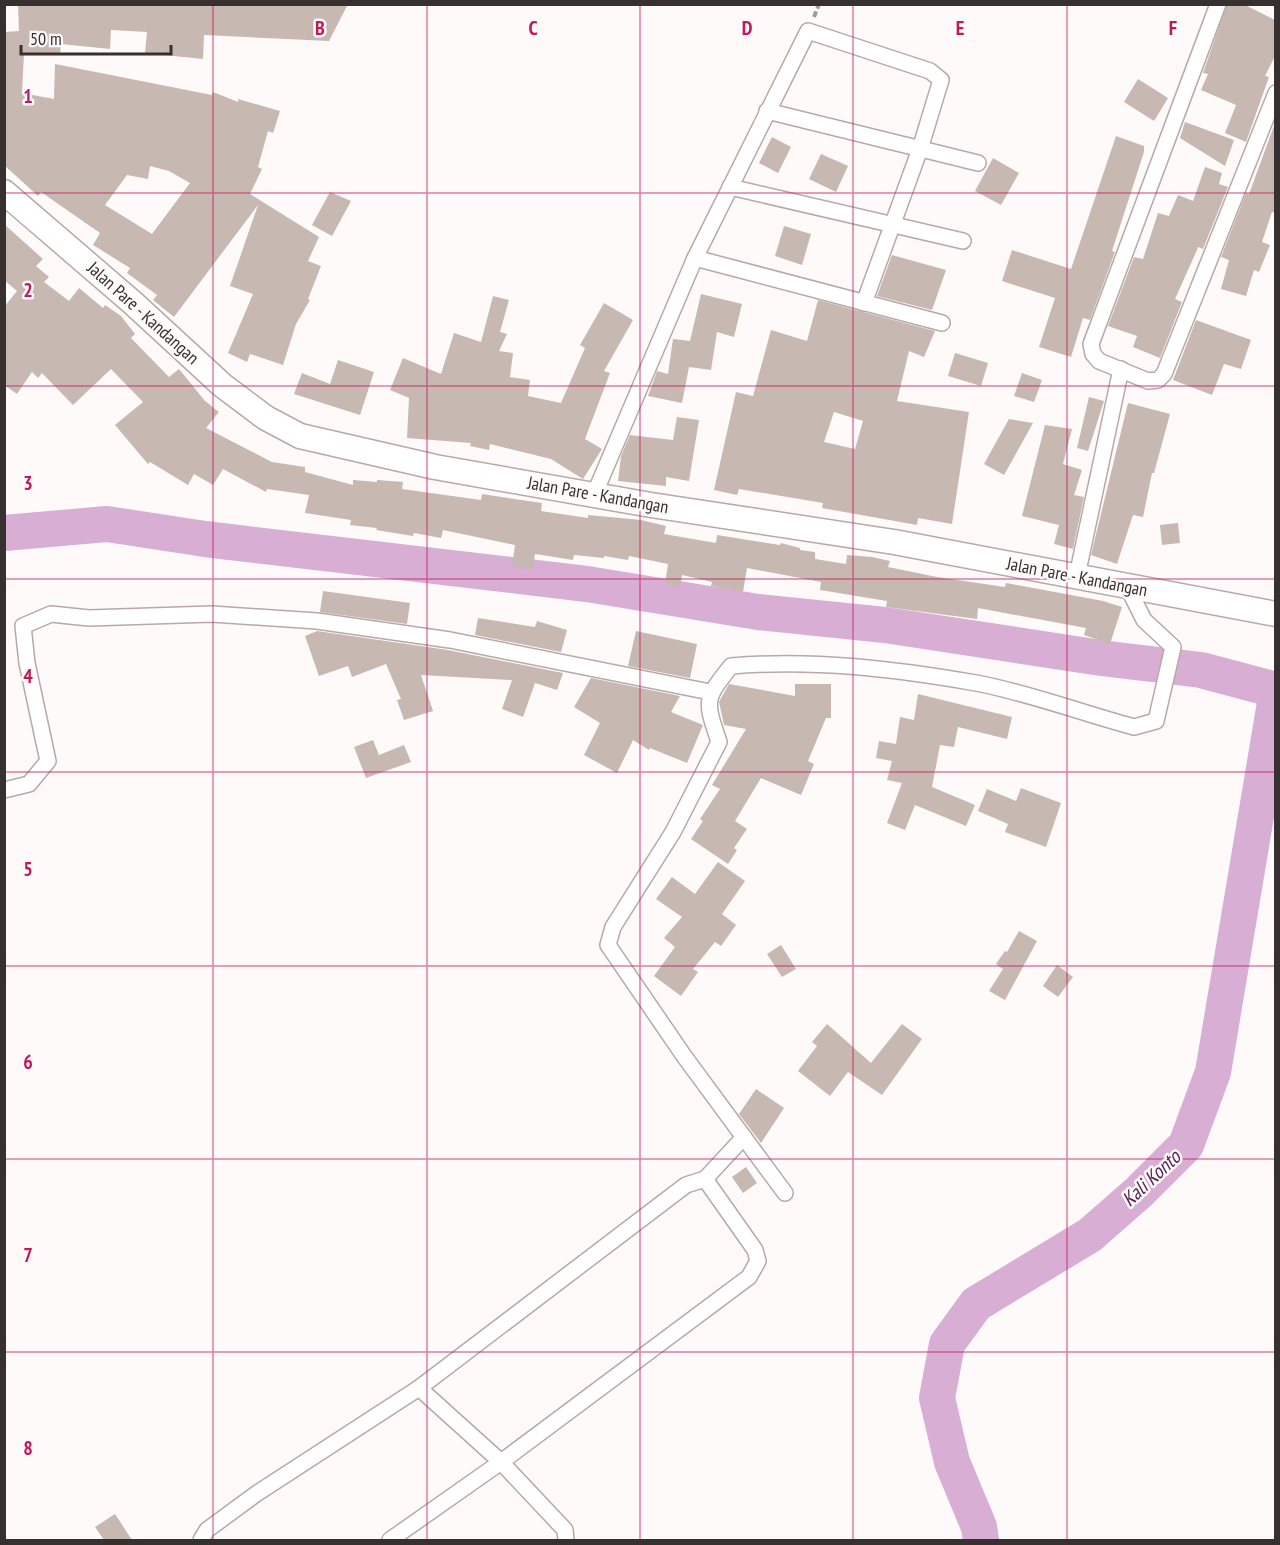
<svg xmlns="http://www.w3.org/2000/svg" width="1280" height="1545" font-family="'PT Sans Narrow',sans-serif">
<rect width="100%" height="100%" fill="#fefafa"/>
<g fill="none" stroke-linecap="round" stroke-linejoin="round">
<!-- river -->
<g stroke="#d8aed4" stroke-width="36">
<polyline points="4,533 107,524 205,539 587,584 758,612 885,625 1101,658 1201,670 1276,690"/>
<polyline points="981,1540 979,1527 952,1462 937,1398 947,1344 976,1304 1090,1235 1139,1192 1186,1145 1213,1072 1276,697"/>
</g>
</g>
<!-- building -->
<g fill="#c7b8b1" fill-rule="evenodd">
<path d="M 18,4 L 348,4 L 329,41 L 204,35 L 203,59 L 145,53 L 147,32 L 111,30 L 110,49 L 61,44 L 60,55 L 24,54 L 22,93 L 54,99 L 55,64 L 212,95 L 213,92 L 238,102 L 238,99 L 280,111 L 273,133 L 268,131 L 258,167 L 262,169 L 250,194 L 319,237 L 308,261 L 321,266 L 308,299 L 310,300 L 296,324 L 283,365 L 250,354 L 247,362 L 228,353 L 253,294 L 230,286 L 258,205 L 174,317 L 153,300 L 157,295 L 127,273 L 130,268 L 93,245 L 100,233 L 41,192 L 38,196 L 4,165 L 4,32 L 19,31 ZM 150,166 L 169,171 L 190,183 L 152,234 L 105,205 L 127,175 L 148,179 Z"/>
<polygon points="1227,4 1243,4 1275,20 1275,56 1265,76 1269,77 1246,142 1225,133 1236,105 1201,90 1208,74 1203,73"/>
<polygon points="1138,79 1168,98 1154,121 1124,102"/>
<polygon points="1185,122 1234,140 1225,166 1180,138"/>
<polygon points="1275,123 1275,213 1272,212 1262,242 1270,245 1259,272 1254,270 1246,296 1221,289 1229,260 1221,257 1246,193 1249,194"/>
<polygon points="1116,136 1144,146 1144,152 1112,251 1115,252 1090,320 1083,318 1071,357 1039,347 1055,298 1002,281 1012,250 1071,269"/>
<polygon points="772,137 791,147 778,173 759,163"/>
<polygon points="821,154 848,166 836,192 809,179"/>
<polygon points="993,158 1019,173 1001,205 975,191"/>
<polygon points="1205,167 1222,173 1219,184 1228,187 1203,249 1198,247 1197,250 1175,299 1182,302 1160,358 1133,347 1137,336 1108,326 1134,257 1143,259 1158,213 1169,216 1178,195 1193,201"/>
<polygon points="330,192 351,201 332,236 312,225"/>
<polygon points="4,224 43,259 36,266 49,277 44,282 69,301 79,288 103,308 105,305 121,316 135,334 131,338 169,377 179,369 205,401 219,412 206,428 272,462 305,467 305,472 353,485 353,480 377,482 377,480 403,482 402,489 481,500 482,494 542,503 541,511 588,518 588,515 641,520 666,526 664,534 716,543 717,535 780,545 781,543 800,548 800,550 815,552 815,559 846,564 847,555 872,557 890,561 888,567 937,577 1005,587 1006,583 1103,601 1122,607 1110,644 1084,635 1086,628 978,608 977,619 886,607 887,601 820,590 821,582 747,568 743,592 711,586 712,582 682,575 680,587 665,584 668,564 629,556 628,560 604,556 604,558 574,555 573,560 535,554 533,570 512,566 515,545 443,530 441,538 414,533 413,536 376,530 377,528 350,525 351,520 305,513 309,495 267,489 266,492 223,469 213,485 194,474 188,485 150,462 148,464 115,425 143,402 111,369 73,405 42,373 38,378 32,372 17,394 4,385 4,307 17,291 4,280"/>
<polygon points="784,226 811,234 802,265 775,256"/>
<polygon points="892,255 946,270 932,310 877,296"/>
<polygon points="701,294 742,304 734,337 717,332 711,370 689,367 682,403 648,396 657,371 668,374 673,339 690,341"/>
<polygon points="493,296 509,300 500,332 507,334 499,351 513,353 510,377 530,380 528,396 561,403 585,348 580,345 604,303 633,320 604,371 610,373 585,439 602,449 583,479 551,459 490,444 489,450 470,446 471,443 407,438 409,398 390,390 403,358 441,374 454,333 481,342"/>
<path d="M 818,300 L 935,331 L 924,357 L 909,351 L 897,401 L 969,412 L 952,524 L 918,518 L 917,525 L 822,508 L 823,503 L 739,489 L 737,495 L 714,490 L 736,392 L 753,396 L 771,330 L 807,341 ZM 834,412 L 863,421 L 855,449 L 824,442 Z"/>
<polygon points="1196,320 1251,340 1241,369 1224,364 1212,395 1173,380"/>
<polygon points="955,353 988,363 981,386 948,376"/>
<polygon points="338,360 374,372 360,415 294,394 302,373 330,384"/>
<polygon points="1022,373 1042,380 1034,402 1014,396"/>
<polygon points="1089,397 1104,401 1088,451 1077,448"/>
<polygon points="1128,403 1170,414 1154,473 1152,473 1143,517 1133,515 1117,564 1091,555"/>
<polygon points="677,417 699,420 689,481 666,477 666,486 618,481 621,456 630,435 673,440"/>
<polygon points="1009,419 1033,423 1004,475 984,464"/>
<polygon points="1045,425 1072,429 1063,464 1082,470 1074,495 1084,497 1073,549 1054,544 1059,525 1022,516"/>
<polygon points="1178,523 1180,543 1162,545 1160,525"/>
<polygon points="323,591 410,603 407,624 320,612"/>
<polygon points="478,618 535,627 537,621 567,630 561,652 475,635"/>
<polygon points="317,631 448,650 563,673 557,690 535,683 523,717 502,709 512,680 421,675 433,711 404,720 397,700 401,699 386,664 352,677 348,666 319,676 305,636"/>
<polygon points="636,631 697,644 690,678 628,666"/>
<polygon points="591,678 680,696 671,712 703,725 687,763 650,748 649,750 633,740 617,773 584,755 600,723 574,707"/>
<polygon points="729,684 795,696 795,684 831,684 831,718 826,718 808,761 814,764 801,795 761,778 735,821 747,829 734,848 737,850 728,864 691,839 703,821 700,819 720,789 712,785 746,729 724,725 719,702"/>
<polygon points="918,694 1012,717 1007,739 958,727 954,747 940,745 932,787 975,805 966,826 915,805 905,830 887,823 902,783 887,780 892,761 876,758 879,741 896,744 900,717 914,720"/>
<polygon points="373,740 379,755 404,745 411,762 366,778 354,747"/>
<polygon points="1021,788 1061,803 1046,847 1005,832 1008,824 978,811 987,789 1016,801"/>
<polygon points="718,862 745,881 722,914 736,925 721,946 715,942 693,969 698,972 681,996 654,976 675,947 664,938 682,917 656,899 672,877 695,894"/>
<polygon points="1019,931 1037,941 1005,1000 989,991 1003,969 996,964 1005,951 1007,952"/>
<polygon points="781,945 796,969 782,977 767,954"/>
<polygon points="1057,965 1073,977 1058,997 1043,986"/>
<polygon points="827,1024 871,1063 902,1024 922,1039 882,1095 848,1072 830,1096 798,1071 817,1046 812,1042"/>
<polygon points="756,1089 784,1108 761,1143 739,1114"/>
<polygon points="746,1167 757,1183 743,1193 732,1177"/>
<polygon points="115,1514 132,1540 104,1540 95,1527"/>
</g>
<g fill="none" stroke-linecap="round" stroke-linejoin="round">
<!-- street casing -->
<g stroke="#b9a8a8" stroke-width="18">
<g id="street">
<polyline points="1218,4 1091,344 1093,354 1099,361 1148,381 1158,380 1164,374 1276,93"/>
<polyline points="767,111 978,163"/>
<polyline points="730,187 963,241"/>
<polyline points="695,258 942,323"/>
<polyline points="594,495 695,258 808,31 930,71 941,80 920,149 864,303"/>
<polyline points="1077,576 1121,369"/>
<polyline points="4,790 29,784 48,761 27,663 23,626 51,614 89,618 212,614 317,621 450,640 710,692"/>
<path d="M 785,1193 L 684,1056 L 608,945 L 613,927 L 673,832 L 719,742 C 705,700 704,700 731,666 C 813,659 896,669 976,683 C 1030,693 1081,713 1134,727 L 1156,721 L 1173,647 L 1144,620 L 1127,586"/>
<polyline points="419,1388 501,1462 565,1530 566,1540"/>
<polyline points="201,1540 207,1530 256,1494 419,1388 686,1185 705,1179 744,1137"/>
<polyline points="390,1540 501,1462 749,1277 758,1261 755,1250 705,1179"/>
</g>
</g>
<!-- primary casing -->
<g stroke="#b9a8a8" stroke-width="27">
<polyline id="primary" points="4,192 133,303 222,385 266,418 300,436 435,467 651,505 894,542 1276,614"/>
</g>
<!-- path -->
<polyline stroke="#a19c9c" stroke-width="4" stroke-dasharray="6 3" stroke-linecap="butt" points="814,17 819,4"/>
<!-- street -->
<use href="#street" stroke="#fff" stroke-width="15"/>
<!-- primary -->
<use href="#primary" stroke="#fff" stroke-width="24"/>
</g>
<!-- grid -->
<path fill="none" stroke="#c2185b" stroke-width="1.5" stroke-opacity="0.55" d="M 213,4 L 213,1540M 427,4 L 427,1540M 640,4 L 640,1540M 853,4 L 853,1540M 1067,4 L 1067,1540M 4,193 L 1276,193M 4,386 L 1276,386M 4,579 L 1276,579M 4,772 L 1276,772M 4,966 L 1276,966M 4,1159 L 1276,1159M 4,1352 L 1276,1352"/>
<g text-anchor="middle" stroke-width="5" stroke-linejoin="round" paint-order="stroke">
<!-- street labels -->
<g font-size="18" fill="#373030" stroke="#fefafa">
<text transform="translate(143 313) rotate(42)" y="6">Jalan Pare - Kandangan</text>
<text transform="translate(598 495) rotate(10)" y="6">Jalan Pare - Kandangan</text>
<text transform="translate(1077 577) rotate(11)" y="6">Jalan Pare - Kandangan</text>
</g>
<!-- water labels -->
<g font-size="20" font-style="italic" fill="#552352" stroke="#fefafa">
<text transform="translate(1151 1178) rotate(-43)" y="7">Kali Konto</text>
</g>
</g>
<g font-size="20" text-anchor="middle" font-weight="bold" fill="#c2185b" stroke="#fefafa" stroke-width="5" stroke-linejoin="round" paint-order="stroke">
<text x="320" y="35">B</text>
<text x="533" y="35">C</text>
<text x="747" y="35">D</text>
<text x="960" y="35">E</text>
<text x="1173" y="35">F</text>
<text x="28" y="103">1</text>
<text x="28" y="297">2</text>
<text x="28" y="490">3</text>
<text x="28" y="683">4</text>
<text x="28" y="876">5</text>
<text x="28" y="1069">6</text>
<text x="28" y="1262">7</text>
<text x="28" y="1455">8</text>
</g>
<!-- border -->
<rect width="1280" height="1545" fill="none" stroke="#373030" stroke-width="12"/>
<!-- scale -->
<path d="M21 45v9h150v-9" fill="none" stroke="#373030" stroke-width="3"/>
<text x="30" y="45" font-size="18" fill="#373030" stroke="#fefafa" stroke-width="4.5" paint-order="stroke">50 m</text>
</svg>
